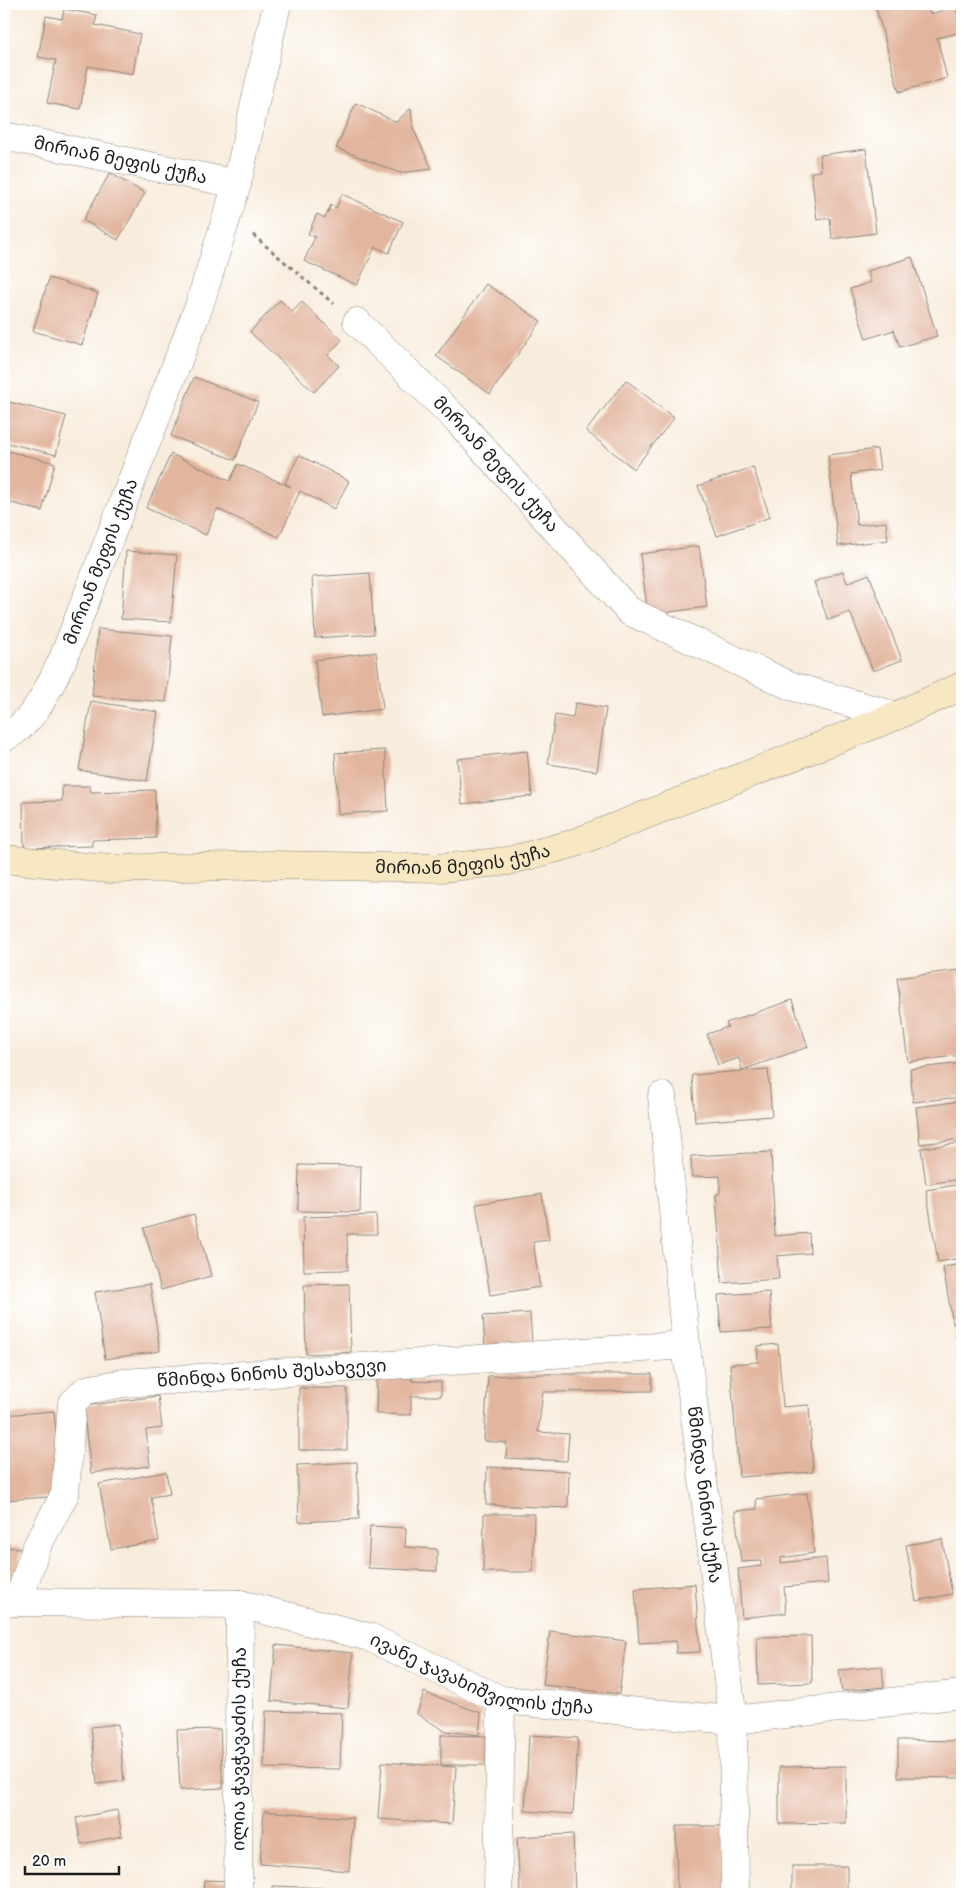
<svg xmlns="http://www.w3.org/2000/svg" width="966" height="1898" font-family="'Balsamiq Sans','Noto Sans Georgian',sans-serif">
<rect width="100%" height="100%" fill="#fff"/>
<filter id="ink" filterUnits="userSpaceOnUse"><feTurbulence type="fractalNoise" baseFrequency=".02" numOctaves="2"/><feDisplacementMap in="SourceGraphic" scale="10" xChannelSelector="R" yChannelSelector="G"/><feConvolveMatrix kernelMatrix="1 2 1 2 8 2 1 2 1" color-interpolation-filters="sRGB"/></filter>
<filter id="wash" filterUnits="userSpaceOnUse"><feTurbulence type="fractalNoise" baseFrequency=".0096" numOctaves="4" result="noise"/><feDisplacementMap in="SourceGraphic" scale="20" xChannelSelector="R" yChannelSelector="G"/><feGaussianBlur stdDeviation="1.12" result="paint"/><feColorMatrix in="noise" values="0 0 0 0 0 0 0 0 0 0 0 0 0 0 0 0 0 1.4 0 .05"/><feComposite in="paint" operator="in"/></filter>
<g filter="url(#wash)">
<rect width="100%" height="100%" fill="#f8ecdc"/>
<g id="blocks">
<!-- building -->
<g fill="#e2b59e">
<polygon points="875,4 927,4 930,14 944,10 943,5 955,4 962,32 937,38 947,78 899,92"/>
<polygon points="64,9 97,15 95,25 140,34 133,74 88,66 80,109 47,103 56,60 38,57 46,16 62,19"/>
<polygon points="356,103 396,122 411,108 413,128 432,169 400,173 336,148"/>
<polygon points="866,149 876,233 832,239 830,218 817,220 811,172 821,171 820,155"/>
<polygon points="110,173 145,193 118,240 83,220"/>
<polygon points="342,194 403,222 389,253 375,247 357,285 304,261 315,237 308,234 317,214 325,218 331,205 336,208"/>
<polygon points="912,257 937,336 900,347 894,330 866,339 850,289 871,282 868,271"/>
<polygon points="49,278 98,293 82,345 33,331"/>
<polygon points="486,284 541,321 490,394 436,356"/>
<polygon points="280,300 292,312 302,302 342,340 328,355 339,366 314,392 250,332"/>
<polygon points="194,377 258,402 235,460 171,436"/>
<polygon points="626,380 674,418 634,469 586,431"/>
<polygon points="9,402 66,416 56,455 4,442 4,422"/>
<polygon points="877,449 880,470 851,474 857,525 886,522 888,540 838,546 828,455"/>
<polygon points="8,451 55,463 42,511 4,501 4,468"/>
<polygon points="171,454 230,481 238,464 291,487 285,483 299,455 349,481 334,509 300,491 279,537 217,509 206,535 146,508"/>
<polygon points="753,467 770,517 717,536 698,486"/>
<polygon points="699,546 707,607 648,615 640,554"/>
<polygon points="126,551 177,555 171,622 121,619"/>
<polygon points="843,571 847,583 869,574 902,660 873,671 850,612 828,620 814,582"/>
<polygon points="370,573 374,634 315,638 312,577"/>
<polygon points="98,629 172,636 166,702 92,696"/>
<polygon points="376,652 383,709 322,717 315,660"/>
<polygon points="91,701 158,712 147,781 79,770"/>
<polygon points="575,703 606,708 597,771 548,764 555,715 573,718"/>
<polygon points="385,750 388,811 338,814 335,753"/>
<polygon points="527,751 532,796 462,804 457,759"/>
<polygon points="62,786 90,786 91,792 155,790 156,838 92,840 92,846 24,848 23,802 62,801"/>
<polygon points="958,970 962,1005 962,1055 908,1062 897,978"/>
<polygon points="792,1000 808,1047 742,1070 739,1058 718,1065 707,1034 728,1027 726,1023"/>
<polygon points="962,1063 962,1097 913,1102 910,1069"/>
<polygon points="768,1069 772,1116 695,1122 692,1075"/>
<polygon points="962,1101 962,1139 920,1144 916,1107"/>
<polygon points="962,1143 962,1179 926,1184 921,1148"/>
<polygon points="771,1152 775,1236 809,1233 810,1253 777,1256 779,1279 722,1283 716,1195 720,1193 720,1176 692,1177 691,1156"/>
<polygon points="299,1165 361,1166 360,1212 298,1211"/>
<polygon points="962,1184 962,1258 938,1262 926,1190"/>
<polygon points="542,1194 549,1240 533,1242 540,1287 490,1295 476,1204"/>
<polygon points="194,1214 211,1276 161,1290 144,1228"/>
<polygon points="376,1215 377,1234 347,1234 348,1270 304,1271 303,1217"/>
<polygon points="962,1264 962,1322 953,1324 943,1267"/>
<polygon points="150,1284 160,1351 105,1359 95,1292"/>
<polygon points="349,1284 351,1352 306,1354 304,1285"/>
<polygon points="769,1292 772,1329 721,1332 718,1295"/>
<polygon points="530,1313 532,1346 485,1349 483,1316"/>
<polygon points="962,1330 962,1371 961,1372 955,1331"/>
<polygon points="778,1344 783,1407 809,1405 813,1472 739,1477 730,1364 758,1362 757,1346"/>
<polygon points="543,1374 652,1374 652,1391 543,1392 538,1432 569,1434 567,1461 506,1458 507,1443 484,1441 488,1376"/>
<polygon points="377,1377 412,1378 412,1381 441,1382 441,1396 411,1396 411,1415 376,1414"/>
<rect x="299" y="1388" width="48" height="62"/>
<polygon points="158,1396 162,1428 146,1430 150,1466 91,1473 83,1406"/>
<polygon points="54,1411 62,1496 4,1500 4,1415"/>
<polygon points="357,1462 359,1519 299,1522 297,1465"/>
<polygon points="487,1467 569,1471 568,1508 486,1505"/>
<polygon points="166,1472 170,1494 151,1497 159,1541 111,1549 99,1484"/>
<polygon points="807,1493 814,1553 781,1558 781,1563 826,1558 828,1583 784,1587 786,1613 742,1618 738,1569 761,1566 761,1561 741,1562 735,1511 757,1509 756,1499"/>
<polygon points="484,1514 534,1514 533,1572 483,1572"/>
<polygon points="370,1526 406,1528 405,1547 437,1549 437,1571 368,1568"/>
<polygon points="942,1539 952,1594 916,1601 906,1545"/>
<polygon points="4,1547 20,1548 19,1587 4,1586"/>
<polygon points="695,1584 700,1652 676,1653 676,1641 639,1643 635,1589"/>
<polygon points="550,1631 626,1641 619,1694 543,1685"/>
<polygon points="811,1636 812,1683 758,1685 757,1637"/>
<polygon points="276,1645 353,1653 348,1708 271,1701"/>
<polygon points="882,1666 884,1687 842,1691 839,1670"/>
<polygon points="424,1692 481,1713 479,1735 445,1731 417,1714"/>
<polygon points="266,1711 342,1713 340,1769 264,1768"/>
<polygon points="118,1724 124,1781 97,1784 91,1727"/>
<polygon points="220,1729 223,1788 180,1790 177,1730"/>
<polygon points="441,1735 486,1736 486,1765 441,1765"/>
<polygon points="529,1735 578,1738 573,1814 525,1811"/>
<polygon points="898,1740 962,1741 962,1778 898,1777"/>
<polygon points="382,1762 456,1767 452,1824 378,1819"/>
<polygon points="846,1766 846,1823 779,1824 779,1767"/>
<polygon points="117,1810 122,1836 81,1844 76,1818"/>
<polygon points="264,1811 353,1818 349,1871 260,1864"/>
<polygon points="676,1826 728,1826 729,1891 677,1892"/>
<polygon points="573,1834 575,1894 520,1894 517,1837"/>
<rect x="792" y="1866" width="55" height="28"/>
<polygon points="204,1880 229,1881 228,1894 203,1894"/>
<polygon points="273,1886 353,1889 352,1894 273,1894"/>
</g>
</g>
</g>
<g filter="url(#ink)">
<use href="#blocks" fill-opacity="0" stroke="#8a847c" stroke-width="1"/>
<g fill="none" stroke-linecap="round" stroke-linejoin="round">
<!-- street casing -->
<g stroke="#8a847c" stroke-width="29">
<g id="street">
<path id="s1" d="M 4,136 L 237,184"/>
<path id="s2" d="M 357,322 L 459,422 L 629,611 L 791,686 L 896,716"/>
<path id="s3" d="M 4,738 C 36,721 47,690 63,659 L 199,306 L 237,184 L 277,4"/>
<path id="s4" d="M 662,1096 L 686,1345 L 733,1720 L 735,1894"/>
<path id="s5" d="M 4,1602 L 240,1604 L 369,1637 L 501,1700 L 733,1720 L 962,1694"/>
<path id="s6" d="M 18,1602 L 36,1548 L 65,1494 L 72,1404 L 86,1390 L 124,1383 L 686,1345"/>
<path id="s7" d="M 238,1894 L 240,1604"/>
<polyline points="498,1894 501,1700"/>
</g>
</g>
<!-- secondary casing -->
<g stroke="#8a847c" stroke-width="29">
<g id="secondary">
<path id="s8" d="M 4,859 L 110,869 L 272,865 L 442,868 L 508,861 L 572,844 L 896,716 L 962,686"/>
</g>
</g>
<!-- path -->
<polyline stroke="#8a847c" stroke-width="3" stroke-dasharray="4 4" stroke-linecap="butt" points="253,235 334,304"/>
<!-- street -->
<use href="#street" stroke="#fff" stroke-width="28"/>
<!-- secondary -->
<use href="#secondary" stroke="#f7e8c3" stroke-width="28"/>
</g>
</g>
<g text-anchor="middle" stroke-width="4.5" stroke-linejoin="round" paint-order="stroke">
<!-- street labels -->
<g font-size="18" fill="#1c1c1c" stroke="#fff">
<text dy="6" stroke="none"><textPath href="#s1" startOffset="119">მირიან მეფის ქუჩა</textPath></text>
<text dy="6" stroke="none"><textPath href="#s2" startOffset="199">მირიან მეფის ქუჩა</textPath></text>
<text dy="6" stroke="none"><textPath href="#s3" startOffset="205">მირიან მეფის ქუჩა</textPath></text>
<text dy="6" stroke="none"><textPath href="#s8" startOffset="460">მირიან მეფის ქუჩა</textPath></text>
<text dy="6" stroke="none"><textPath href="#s6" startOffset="415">წმინდა ნინოს შესახვევი</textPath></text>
<text dy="6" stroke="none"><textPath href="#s4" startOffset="401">წმინდა ნინოს ქუჩა</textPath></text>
<text dy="6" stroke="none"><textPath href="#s5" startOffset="490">ივანე ჯავახიშვილის ქუჩა</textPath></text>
<text dy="6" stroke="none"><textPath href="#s7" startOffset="145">ილია ჭავჭავაძის ქუჩა</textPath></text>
</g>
</g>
<!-- margin -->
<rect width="966" height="1898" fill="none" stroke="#fff" stroke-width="20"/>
<!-- scale -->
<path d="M25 1866v8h94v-8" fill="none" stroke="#1c1c1c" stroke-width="2.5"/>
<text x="32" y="1866" font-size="15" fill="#1c1c1c" stroke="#ffffff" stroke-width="4" paint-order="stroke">20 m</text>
</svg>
